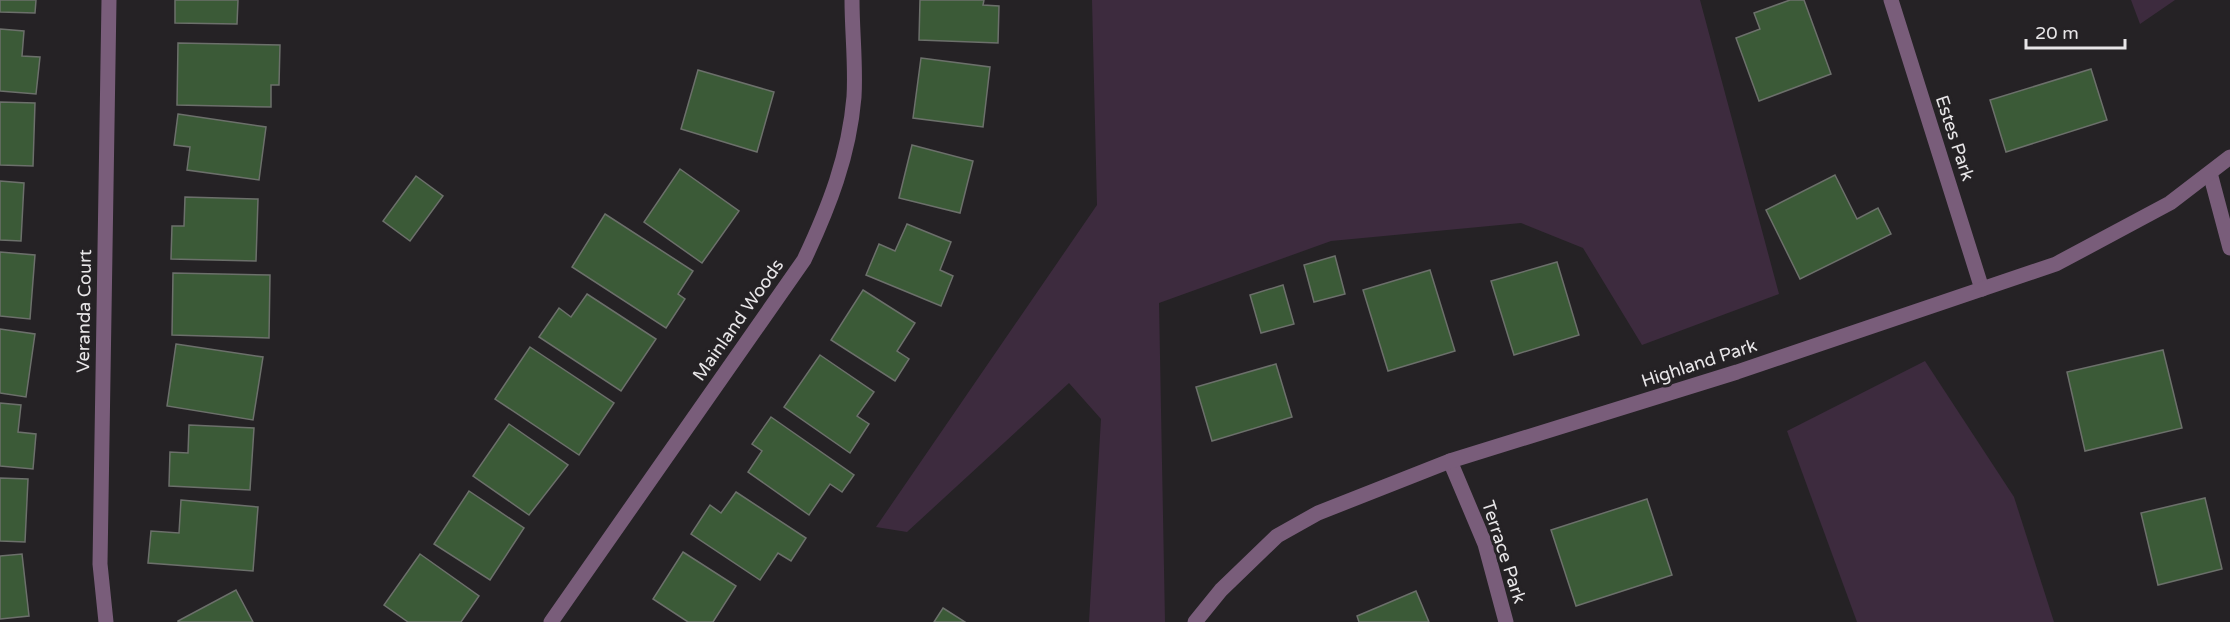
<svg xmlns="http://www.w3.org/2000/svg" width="2230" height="622" font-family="'Varela Round',sans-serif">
<rect width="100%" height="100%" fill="#252225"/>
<!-- green -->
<g fill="#3d2b3e">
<polygon points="1092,0 1700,0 1779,294 1642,345 1583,248 1521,223 1331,241 1159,303 1165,622 1089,622 1101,419 1069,383 907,532 876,527 1097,205"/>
<polygon points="2131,0 2175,0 2140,24"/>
<polygon points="1925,361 2014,497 2054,622 1857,622 1787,431"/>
</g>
<!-- building -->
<g fill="#3b5a37" stroke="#6c706b" stroke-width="1.5">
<polygon points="0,0 36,0 35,13 0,12"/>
<polygon points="175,0 238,0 237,24 175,23"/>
<polygon points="920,0 984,0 983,5 999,6 998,43 919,40"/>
<polygon points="1790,0 1804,0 1831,74 1759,101 1736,38 1760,29 1754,13"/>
<polygon points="0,29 24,31 22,56 40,57 36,94 0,91"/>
<polygon points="178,43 280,45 279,85 271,85 271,107 177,105"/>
<polygon points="921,58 990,67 983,127 913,118"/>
<polygon points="2091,69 2107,120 2006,152 1990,100"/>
<polygon points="698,70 774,92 757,152 681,129"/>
<polygon points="0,102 35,103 33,166 0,165"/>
<polygon points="178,114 266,127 259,180 187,170 190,147 174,145"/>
<polygon points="912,145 973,161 960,213 899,198"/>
<polygon points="680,169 739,211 702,263 644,222"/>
<polygon points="1835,175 1857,219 1878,208 1891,234 1800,279 1766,210"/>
<polygon points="416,176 443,196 410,241 383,221"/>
<polygon points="0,181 24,183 21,241 0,240"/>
<polygon points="185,197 258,199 256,261 171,259 172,226 184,226"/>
<polygon points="605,214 693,271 678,294 685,299 666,328 572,267"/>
<polygon points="907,224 951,242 940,270 953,276 941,306 866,275 879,244 895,251"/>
<polygon points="0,252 35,255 30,319 0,316"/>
<polygon points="1335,256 1345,294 1314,302 1304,265"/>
<polygon points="1557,262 1579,335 1514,355 1491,281"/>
<polygon points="1430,270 1455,351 1388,371 1363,290"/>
<polygon points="173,273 270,275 269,338 172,335"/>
<polygon points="1283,285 1294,324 1261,333 1250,295"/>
<polygon points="863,290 915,323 897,351 909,359 895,381 831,340"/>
<polygon points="587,294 656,339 621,391 539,337 559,308 571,317"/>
<polygon points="0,329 35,334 26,397 0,393"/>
<polygon points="176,344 263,357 253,420 167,406"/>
<polygon points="530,347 614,403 579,455 495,399"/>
<polygon points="2163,350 2182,428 2085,451 2067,372"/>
<polygon points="820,355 874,392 857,416 869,424 850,453 784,407"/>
<polygon points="1276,364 1292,417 1212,441 1196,387"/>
<polygon points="0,403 21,405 18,432 36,434 33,469 0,466"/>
<polygon points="771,417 854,475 842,492 830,484 809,515 748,472 762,451 752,444"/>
<polygon points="509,424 568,465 529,515 473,476"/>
<polygon points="189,425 254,428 250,490 169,486 170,452 188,453"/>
<polygon points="0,478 28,479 25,542 0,541"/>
<polygon points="469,491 524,528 490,580 434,544"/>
<polygon points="736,492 806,538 791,561 778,553 760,580 691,534 710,505 721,513"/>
<polygon points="2205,498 2222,569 2158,585 2141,513"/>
<polygon points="1647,499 1672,575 1576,606 1551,530"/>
<polygon points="181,500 258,507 253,571 148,563 151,531 179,533"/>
<polygon points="683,552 736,586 713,622 688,622 653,599"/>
<polygon points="22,554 29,616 0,619 0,556"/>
<polygon points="420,554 479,596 461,622 408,622 384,605"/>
<polygon points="236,590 253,622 178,622 178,621"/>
<polygon points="1416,591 1429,622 1359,622 1357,616"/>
<polygon points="943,608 965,622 934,622"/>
</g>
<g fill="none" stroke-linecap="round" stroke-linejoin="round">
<!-- minor -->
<g stroke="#795d7a" stroke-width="15">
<polyline points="1891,0 1982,289"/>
<polyline points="2210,173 2230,248"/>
<polyline points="1450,461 1485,544 1506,622"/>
<polyline points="106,622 100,564 109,0"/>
<path d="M 551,622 L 804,260 C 829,207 849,156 854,97 C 856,65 852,32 852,0"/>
<polyline points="1195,622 1221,590 1277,536 1318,513 1450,461 1737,372 2056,264 2170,203 2230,157"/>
</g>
</g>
<g text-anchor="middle" stroke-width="6" stroke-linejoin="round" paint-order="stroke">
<!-- street labels -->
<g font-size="18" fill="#e8e6e8" stroke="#252225">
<text transform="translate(1955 138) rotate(72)" y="6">Estes Park</text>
<text transform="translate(84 311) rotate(-89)" y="6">Veranda Court</text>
<text transform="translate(738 320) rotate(-55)" y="6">Mainland Woods</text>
<text transform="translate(1699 363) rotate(-18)" y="6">Highland Park</text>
<text transform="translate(1504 552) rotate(72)" y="6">Terrace Park</text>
</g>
</g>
<!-- scale -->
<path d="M2026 39v9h99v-9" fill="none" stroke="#e8e6e8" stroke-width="3"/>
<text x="2035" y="39" font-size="18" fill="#e8e6e8" stroke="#252225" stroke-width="4.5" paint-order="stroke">20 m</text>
</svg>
